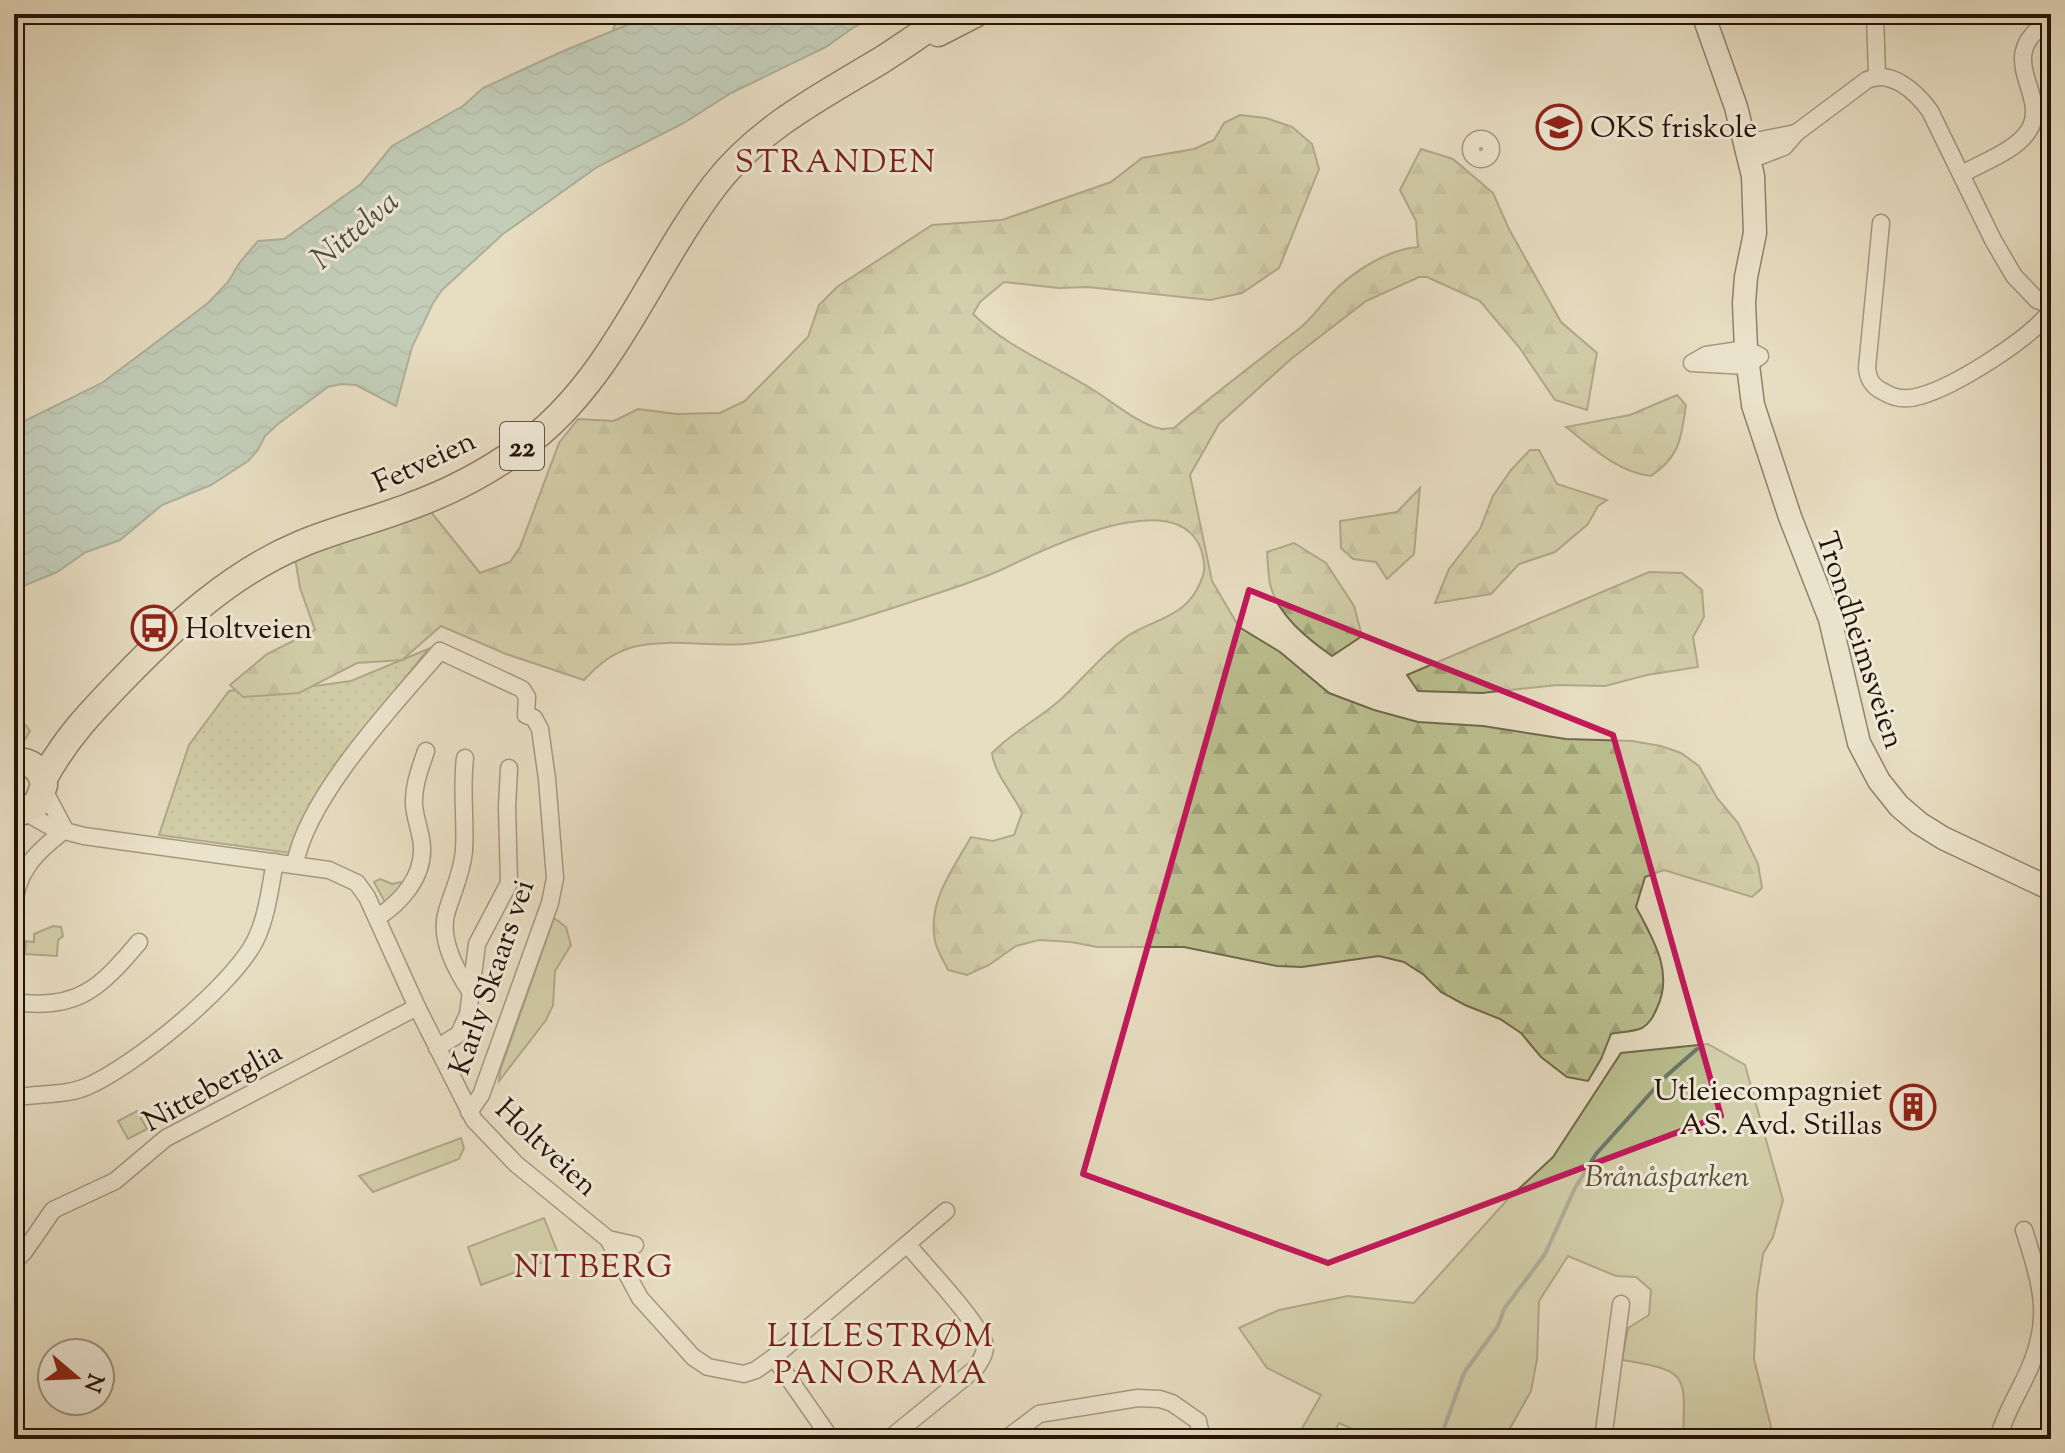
<svg xmlns="http://www.w3.org/2000/svg" width="2065" height="1453" font-family="'Sorts Mill Goudy',serif">
<defs>
<pattern id="grass-dots" width="8" height="8" patternUnits="userSpaceOnUse" patternTransform="scale(2)"><rect width="8" height="8" fill="#bbbf8f"/><path d="M2 2h.1M6 6h.1" fill="none" stroke="#a1a37a" stroke-width="1.8" stroke-linecap="round"/></pattern>
<pattern id="forest-firs" width="22" height="20" patternUnits="userSpaceOnUse" patternTransform="scale(2)"><rect width="22" height="20" fill="#bbbf8f"/><path d="M5 1l3.5 6h-7zM16 11l3.5 6h-7z" fill="#a1a37a"/></pattern>
<pattern id="water-waves" width="16" height="10" patternUnits="userSpaceOnUse" patternTransform="scale(2)"><rect width="16" height="10" fill="#97bcb0"/><path d="M0 5q4-4 8 0t8 0" fill="none" stroke="#82a196"/></pattern>
</defs>
<rect width="100%" height="100%" fill="#e7ddc1"/>
<filter id="stains"><feTurbulence type="fractalNoise" baseFrequency=".0025" numOctaves="4"/><feColorMatrix values="0 0 0 0 .2 0 0 0 0 .09 0 0 0 0 .02 0 0 0 .5 -.17"/></filter>
<radialGradient id="worn" r=".72"><stop offset=".6" stop-color="#630" stop-opacity="0"/><stop offset="1" stop-color="#630" stop-opacity=".3"/></radialGradient>
<!-- grass -->
<polygon fill="url(#grass-dots)" stroke="#70694b" stroke-width="2" points="428,649 346,753 313,799 290,853 159,835 189,745 229,691 284,684 315,686 351,681"/>
<!-- forest -->
<g fill="url(#forest-firs)" stroke="#70694b" stroke-width="2">
<polygon points="618,14 654,14 613,31"/>
<path d="M 1240,115 L 1266,118 L 1292,127 L 1312,144 L 1319,169 L 1279,268 L 1242,293 L 1210,300 L 1088,287 L 1058,288 L 1004,282 L 980,302 L 973,314 C 1009,349 1057,366 1098,393 C 1115,404 1142,426 1162,429 C 1166,429 1170,428 1174,428 C 1215,393 1258,361 1300,328 C 1314,317 1324,300 1337,288 C 1359,268 1390,249 1418,247 L 1416,221 L 1400,190 L 1421,149 L 1453,159 L 1493,193 L 1509,229 L 1561,322 L 1597,353 L 1587,410 L 1555,400 L 1519,347 L 1480,301 L 1427,277 L 1419,277 L 1366,301 L 1291,359 L 1219,424 L 1190,475 L 1212,581 L 1239,627 L 1280,652 L 1329,693 L 1374,710 L 1418,722 L 1483,726 L 1566,739 L 1632,741 L 1661,746 L 1681,753 L 1699,766 L 1717,798 L 1738,823 L 1758,864 L 1762,888 L 1752,897 L 1664,870 L 1645,877 L 1636,907 C 1653,939 1674,972 1657,1008 C 1653,1017 1650,1023 1642,1028 C 1633,1032 1620,1032 1611,1034 L 1601,1059 L 1588,1081 L 1567,1077 L 1541,1057 L 1521,1033 L 1500,1019 L 1465,1005 L 1441,992 L 1424,975 L 1404,962 L 1379,956 L 1302,967 L 1277,966 L 1184,947 L 1097,947 L 1071,942 L 1039,940 L 1016,946 L 989,965 L 967,975 L 948,970 C 944,961 937,951 935,941 C 927,902 953,869 971,837 L 993,841 L 1014,835 L 1022,813 C 1013,793 995,775 992,753 C 1012,732 1037,720 1059,701 C 1083,679 1102,654 1129,635 C 1148,623 1177,617 1191,598 C 1196,593 1203,578 1204,571 C 1205,563 1202,548 1197,541 C 1165,489 1045,549 1003,569 C 979,580 954,588 929,596 C 872,615 813,635 754,643 C 715,649 672,637 633,647 C 612,653 599,664 584,680 L 506,654 L 441,626 L 402,660 L 357,663 L 299,693 L 243,697 L 230,685 L 267,654 L 315,630 L 300,588 L 295,558 L 431,512 L 480,573 L 510,562 L 520,547 L 559,443 L 578,419 L 614,421 L 638,409 L 677,414 L 720,413 L 745,401 L 808,337 L 819,305 L 837,287 L 932,225 L 1002,220 L 1111,182 L 1142,158 L 1194,149 L 1214,140 L 1224,123 Z"/>
<path d="M 1677,395 L 1686,405 C 1681,439 1680,456 1651,476 C 1619,473 1590,446 1566,427 L 1630,415 Z"/>
<polygon points="1530,450 1539,450 1557,484 1607,500 1598,506 1588,524 1555,552 1519,564 1491,594 1435,603 1449,569 1480,529 1493,496 1511,470"/>
<polygon points="1420,488 1414,554 1387,579 1376,562 1353,559 1341,548 1340,521 1397,512"/>
<path d="M 1294,543 L 1326,563 L 1354,606 L 1362,636 L 1332,656 C 1308,639 1277,615 1270,584 C 1268,574 1268,563 1267,552 Z"/>
<polygon points="1649,572 1682,573 1702,590 1704,617 1693,637 1698,667 1647,675 1605,686 1558,685 1482,693 1418,691 1407,675"/>
<polygon points="14,710 30,731 14,758"/>
</g>
<!-- green -->
<g fill="#bbbf8f" stroke="#70694b" stroke-width="2">
<polygon points="380,879 392,884 401,882 405,885 386,904 374,882"/>
<polygon points="554,918 566,927 571,945 555,971 553,1005 546,1020 499,1081 500,1071"/>
<polygon points="53,926 61,927 63,936 58,940 57,956 25,954 26,941 34,942 34,934"/>
<path d="M 1708,1044 L 1745,1065 L 1783,1200 L 1773,1237 L 1763,1254 L 1757,1293 L 1754,1359 L 1774,1439 L 1683,1439 C 1685,1374 1690,1371 1622,1360 L 1628,1328 L 1649,1315 L 1651,1290 L 1636,1277 L 1616,1276 L 1568,1256 L 1539,1301 L 1537,1359 L 1531,1391 L 1504,1439 L 1374,1439 L 1339,1423 L 1330,1439 L 1296,1439 L 1321,1395 L 1267,1368 L 1239,1328 L 1279,1310 L 1348,1296 L 1414,1303 L 1508,1199 L 1553,1157 L 1621,1053 Z"/>
<polygon points="137,1111 147,1129 128,1139 118,1121"/>
<polygon points="461,1138 464,1148 459,1159 373,1192 359,1176"/>
<polygon points="544,1218 559,1256 481,1285 468,1247"/>
</g>
<!-- water -->
<polygon fill="url(#water-waves)" stroke="#69786c" stroke-width="2" points="654,14 879,14 854,27 826,47 731,93 684,123 597,167 503,234 442,290 433,303 412,347 396,406 356,385 341,384 328,387 278,424 265,436 258,450 248,461 211,485 162,505 120,540 86,552 57,572 14,590 14,426 102,383 195,313 209,302 228,282 240,262 258,241 284,239 361,184 392,146 463,106 483,88 561,52"/>
<g fill="none" stroke-linecap="round" stroke-linejoin="round">
<!-- stream -->
<polyline stroke="#69786c" stroke-width="4" points="1440,1439 1464,1373 1498,1326 1504,1309 1545,1254 1575,1188 1596,1154 1665,1077 1697,1049"/>
<!-- minor casing -->
<g stroke="#564636" stroke-width="19">
<g id="minor">
<polyline points="1875,14 1877,76"/>
<circle cx="1481" cy="149" r="10"/>
<polyline points="1746,143 1796,133"/>
<path d="M 1750,160 L 1784,147 L 1796,133 L 1867,80 C 1892,69 1916,92 1930,111 L 1993,240 L 2014,276 L 2037,300 L 2051,305"/>
<path d="M 1962,174 C 1983,162 2016,151 2029,130 C 2051,94 1990,56 2051,20"/>
<path d="M 1881,223 L 1867,368 C 1868,380 1873,387 1884,392 C 1895,399 1907,400 1920,396 C 1956,386 2028,340 2051,311"/>
<polygon points="1746,349 1760,356 1747,366 1692,363 1706,355"/>
<path d="M 465,758 C 461,790 466,820 464,851 C 462,873 453,891 447,911 C 438,938 456,970 470,991"/>
<polyline points="44,790 65,830"/>
<polyline points="23,811 53,828 84,836 329,870 357,883 367,897 417,1007 474,1120 516,1164 608,1239 635,1245"/>
<path d="M 295,864 C 308,795 394,705 440,651 L 522,689 L 527,697 L 526,715 L 534,718 L 540,729 L 547,779 L 555,878 L 550,903 L 481,1095 L 469,1112"/>
<path d="M 14,911 C 14,873 36,852 65,830"/>
<path d="M 377,918 C 401,902 423,878 422,848 C 422,834 415,820 414,805 C 413,786 420,769 426,751"/>
<path d="M 14,1002 C 78,1011 101,987 139,942"/>
<polyline points="437,1048 459,1034 468,1014 477,944 509,883 507,807 509,768"/>
<path d="M 14,1098 C 38,1093 64,1096 86,1087 C 132,1068 235,984 256,939 C 267,916 270,888 275,862"/>
<polyline points="608,1239 640,1298 693,1357 708,1367 744,1374 756,1370 774,1357 946,1211"/>
<polyline points="14,1262 24,1252 53,1210 115,1181 166,1138 417,1007"/>
<polyline points="774,1357 831,1439"/>
<path d="M 889,1439 L 975,1369 C 980,1362 985,1355 985,1346 C 983,1326 923,1264 908,1245"/>
<polyline points="1006,1439 1039,1414 1138,1398 1160,1399 1172,1403 1198,1421 1202,1439"/>
<polyline points="1603,1439 1621,1304"/>
<path d="M 1998,1439 C 2004,1416 2016,1397 2026,1376 C 2053,1320 2042,1287 2024,1230"/>
</g>
</g>
<!-- secondary casing -->
<g stroke="#251307" stroke-width="25">
<polyline id="secondary" points="1703,14 1736,107 1753,176 1755,233 1746,277 1744,303 1746,349 1753,405 1790,517 1830,619 1859,743 1879,781 1899,806 1919,823 1943,838 2051,889"/>
</g>
<!-- trunk casing -->
<g stroke="#251307" stroke-width="29">
<g id="trunk">
<polyline points="938,33 975,14"/>
<path d="M 14,761 C 31,760 41,769 44,785 L 37,804 L 23,811 L 14,812"/>
<path d="M 43,780 C 65,739 90,713 122,680 C 174,626 231,573 301,544 C 337,529 375,520 411,506 C 455,490 497,467 534,438 C 616,372 652,267 715,185 C 758,129 820,97 880,61 C 904,46 927,29 951,14"/>
</g>
</g>
<!-- minor -->
<use href="#minor" stroke="#efe9d7" stroke-width="16"/>
<!-- secondary -->
<use href="#secondary" stroke="#efe9d7" stroke-width="22"/>
<!-- trunk -->
<use href="#trunk" stroke="#e7ddc1" stroke-width="26"/>
</g>
<!-- marked area -->
<path d="M0 0H2065V1453H0ZM 1249,590 L 1613,735 L 1721,1116 L 1328,1263 L 1083,1174 Z" fill="#e7ddc1" fill-opacity=".55" fill-rule="evenodd"/>
<path fill="none" stroke="#c2185b" stroke-width="6" stroke-linejoin="round" d="M 1249,590 L 1613,735 L 1721,1116 L 1328,1263 L 1083,1174 Z"/>
<!-- icons -->
<defs>
<g id="school-ring" transform="scale(2.3)"><circle r="9.5" fill="#efe9d7" stroke="#8f2418" stroke-width="1.5"/><path d="M0-5L7-2L0 1L-7-2ZM-4 1L0 2.5L4 1V4Q0 6-4 4Z" fill="#8f2418"/></g>
<g id="bus-ring" transform="scale(2.3)"><circle r="9.5" fill="#efe9d7" stroke="#8f2418" stroke-width="1.5"/><path d="M-5-6H5V4H4V6H2V4H-2V6H-4V4H-5ZM-3.5-4V0h7V-4ZM-3.5 1.2v1.5H-2V1.2ZM2 1.2v1.5H3.5V1.2Z" fill="#8f2418"/></g>
<g id="building-ring" transform="scale(2.3)"><circle r="9.5" fill="#efe9d7" stroke="#8f2418" stroke-width="1.5"/><path d="M-4-6H4V6H1V3H-1V6H-4ZM-2.5-4.3h1.7v1.8h-1.7ZM.8-4.3h1.7v1.8H.8ZM-2.5-1h1.7V.8h-1.7ZM.8-1h1.7V.8H.8Z" fill="#8f2418"/></g>
</defs>
<g fill-rule="evenodd">
<use href="#school-ring" x="1559" y="127"/>
<use href="#bus-ring" x="154" y="628"/>
<use href="#building-ring" x="1913" y="1107"/>
</g>
<g text-anchor="middle" stroke-width="6" stroke-linejoin="round" paint-order="stroke">
<!-- shield labels -->
<rect fill="#efe9d7" stroke="#625345" stroke-width="2" x="500" y="422" width="44" height="48" rx="6"/>
<g font-size="28" font-weight="bold" fill="#251307">
<text x="522" y="456">22</text>
</g>
<!-- poi labels -->
<g font-size="30" fill="#251307" stroke="#efe9d7" text-anchor="start">
<text x="1590" y="137">OKS friskole</text>
<text x="185" y="638">Holtveien</text>
<text x="1882" y="1100" text-anchor="end">Utleiecompagniet<tspan x="1882" dy="34">AS. Avd. Stillas</tspan></text>
</g>
<!-- street labels -->
<g font-size="30" fill="#251307" stroke="#efe9d7">
<text transform="translate(424 461) rotate(-25)" y="10">Fetveien</text>
<text transform="translate(1861 640) rotate(72)" y="10">Trondheimsveien</text>
<text transform="translate(491 977) rotate(-71)" y="10">Karly Skaars vei</text>
<text transform="translate(212 1086) rotate(-29)" y="10">Nitteberglia</text>
<text transform="translate(547 1147) rotate(43)" y="10">Holtveien</text>
</g>
<!-- park labels -->
<g font-size="30" font-style="italic" fill="#5a4f37" stroke="#efe9d7">
<text x="1667" y="1186">Brånåsparken</text>
</g>
<!-- neighbourhood labels -->
<g font-size="32" letter-spacing="2" fill="#7a1f14" stroke="#efe9d7">
<text x="836" y="172">STRANDEN</text>
<text x="594" y="1277">NITBERG</text>
<text x="881" y="1346">LILLESTRØM<tspan x="881" dy="37">PANORAMA</tspan></text>
</g>
<!-- water labels -->
<g font-size="32" font-style="italic" fill="#4d4e42" stroke="#efe9d7">
<text transform="translate(354 229) rotate(-40)" y="11">Nittelva</text>
</g>
</g>
<!-- margin -->
<rect width="2065" height="1453" fill="none" stroke="#e7ddc1" stroke-width="48"/>
<rect x="16" y="16" width="2033" height="1421" fill="none" stroke="#251307" stroke-width="4"/>
<rect x="24" y="24" width="2017" height="1405" fill="none" stroke="#251307" stroke-width="2"/>
<!-- north arrow -->
<g transform="translate(76 1377) rotate(109)"><circle r="38" fill="#efe9d7" stroke="#9e9384" stroke-width="2"/>
<path d="M0-6L14 30L0 20L-14 30Z" fill="#8f2418"/>
<text y="-12" font-size="22" font-weight="bold" text-anchor="middle" fill="#251307">N</text>
</g>
<rect width="100%" height="100%" filter="url(#stains)"/>
<rect width="100%" height="100%" fill="url(#worn)"/>
</svg>
